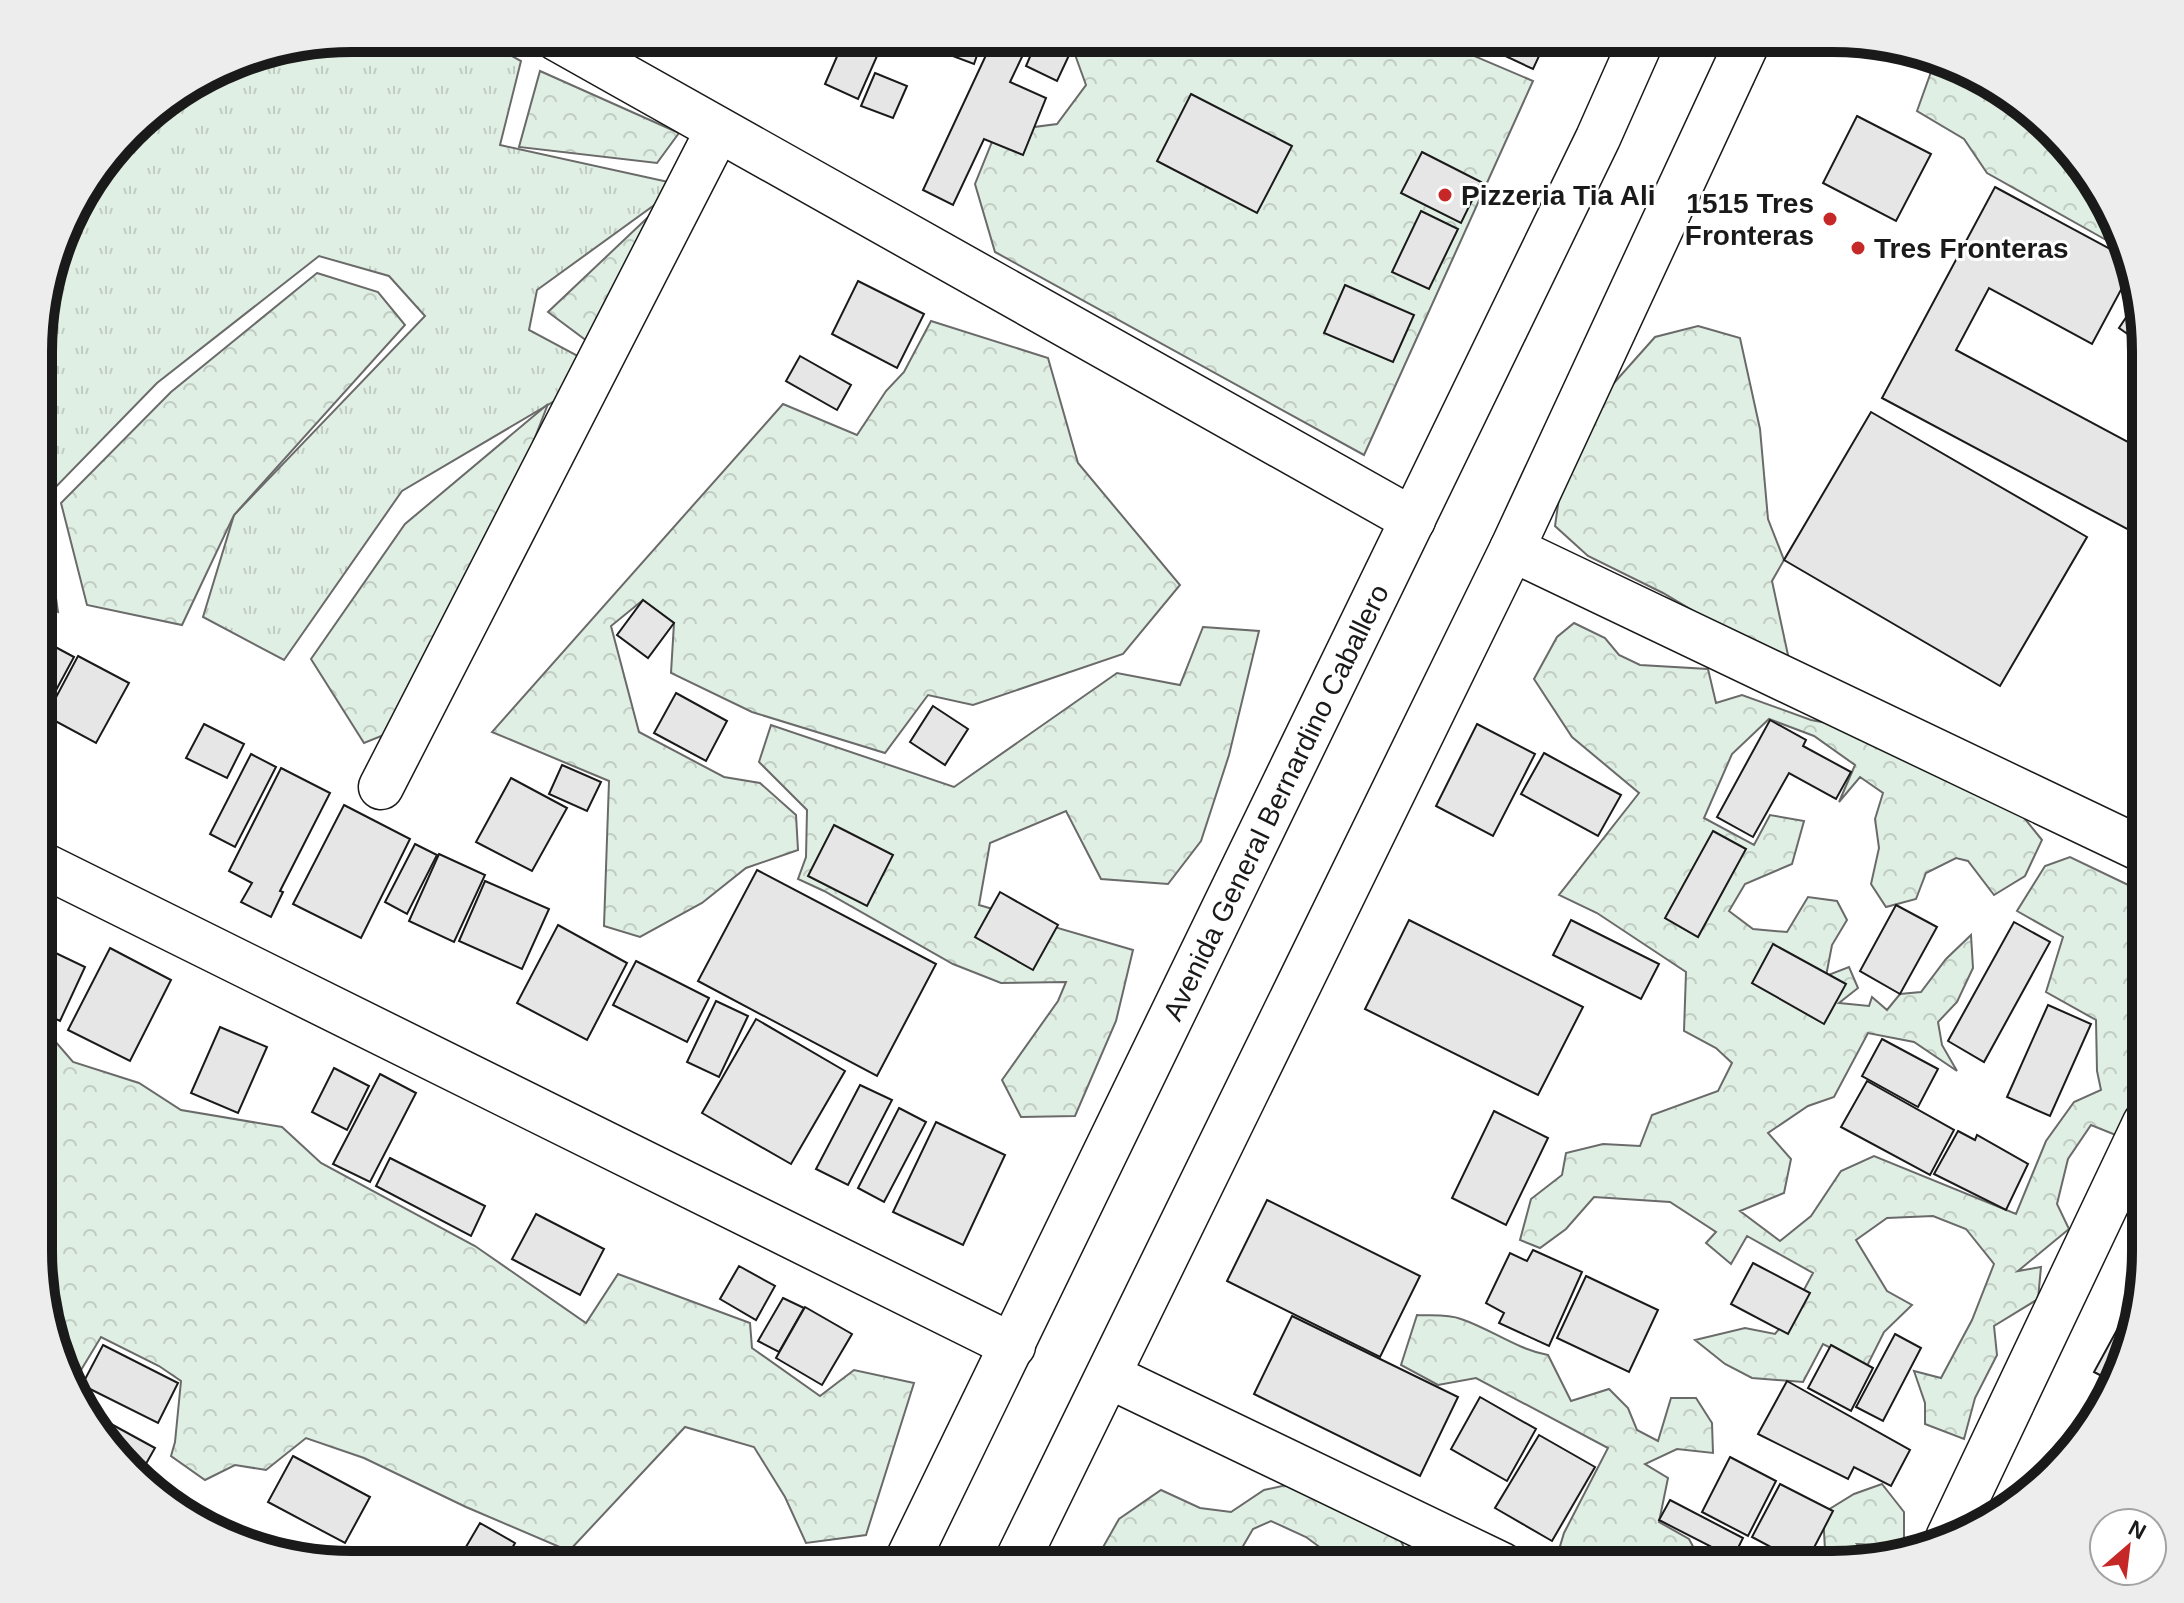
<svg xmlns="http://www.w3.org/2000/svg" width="2184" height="1603" font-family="Helvetica,sans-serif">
<defs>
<pattern id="grass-tufts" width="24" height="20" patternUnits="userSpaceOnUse" patternTransform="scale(2)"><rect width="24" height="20" fill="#e0efe3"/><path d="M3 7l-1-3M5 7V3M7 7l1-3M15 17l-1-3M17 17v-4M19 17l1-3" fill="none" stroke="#c0ccc2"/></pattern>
<pattern id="forest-crowns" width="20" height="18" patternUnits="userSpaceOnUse" patternTransform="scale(2)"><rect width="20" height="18" fill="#e0efe3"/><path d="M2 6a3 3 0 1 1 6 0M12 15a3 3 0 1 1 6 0" fill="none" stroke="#c0ccc2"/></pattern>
</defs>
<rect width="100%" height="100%" fill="#fff"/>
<!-- grass -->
<polygon fill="url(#grass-tufts)" stroke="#6a6a6a" stroke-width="2" points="352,38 479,38 521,61 500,145 682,185 537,290 529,330 591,363 568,393 402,491 284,660 203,617 234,515 425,316 389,276 319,256 157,383 42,501 58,612 41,605 41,311 71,213 145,116 232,62"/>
<!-- forest -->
<g fill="url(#forest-crowns)" stroke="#6a6a6a" stroke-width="2">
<polygon points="1069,38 1432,38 1533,81 1364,455 995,252 975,184 996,132 1057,124 1086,85"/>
<polygon points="1939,59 1952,62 2024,103 2113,213 2124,250 1987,173 1964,139 1917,111 1935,61"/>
<polygon points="540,71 679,133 657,163 519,147"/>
<polygon points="682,185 591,344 548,312"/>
<polygon points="317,273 378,292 405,325 234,515 182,625 87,605 61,503 171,392"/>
<polygon points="931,321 1048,358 1078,463 1180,585 1123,654 973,705 928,695 885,753 752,712 671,673 674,623 643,600 611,626 639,732 724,777 760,783 796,815 798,850 746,868 702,903 640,937 604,926 609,781 492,732 783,404 857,435 886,391 904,372"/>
<polygon points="1698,326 1740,338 1760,429 1768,519 1784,560 1772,581 1791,669 1663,593 1588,556 1555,526 1561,484 1597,402 1655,337"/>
<polygon points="548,404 426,718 364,743 311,659 405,524"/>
<polygon points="1574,623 1605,638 1619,655 1640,665 1708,669 1716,703 1742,695 1811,720 1855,728 2009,799 2042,840 2025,876 1994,895 1968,861 1956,858 1926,873 1916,899 1886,907 1871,884 1879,848 1875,819 1883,793 1860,777 1839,802 1855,765 1814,736 1769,719 1732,754 1704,818 1754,845 1770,815 1804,821 1792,864 1745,884 1729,911 1753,929 1787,932 1808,897 1837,901 1847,920 1832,945 1826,976 1849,967 1858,988 1839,1003 1869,1006 1872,997 1887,1010 1900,994 1921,992 1946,959 1971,935 1973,968 1957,1002 1938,1022 1942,1045 1957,1071 1914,1042 1868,1033 1834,1097 1808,1106 1768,1133 1791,1159 1784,1193 1740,1211 1780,1241 1811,1216 1841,1171 1874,1156 2016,1214 2046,1141 2074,1102 2101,1090 2097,1071 2096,1020 2046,992 2063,937 2017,911 2045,866 2070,857 2145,893 2145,1133 2138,1144 2091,1125 2068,1159 2057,1204 2069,1229 2018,1271 2041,1267 2038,1299 1994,1326 1997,1355 1975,1398 1964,1439 1925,1424 1925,1403 1914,1371 1941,1378 1972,1320 1994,1264 1966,1229 1933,1216 1887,1218 1856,1240 1887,1291 1912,1305 1884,1332 1867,1366 1823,1344 1803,1382 1752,1378 1725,1364 1695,1340 1745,1328 1775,1334 1790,1316 1813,1273 1747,1236 1731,1264 1706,1243 1716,1232 1670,1202 1594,1197 1566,1229 1540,1248 1520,1240 1531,1199 1562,1175 1566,1153 1603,1144 1640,1146 1652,1115 1718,1091 1732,1063 1716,1048 1684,1031 1686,972 1597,913 1559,895 1639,793 1572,737 1534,679 1557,637"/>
<polygon points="1203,627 1259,631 1229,755 1201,841 1168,884 1101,879 1066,811 990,843 979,905 1133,950 1116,1021 1075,1116 1021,1117 1002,1080 1058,1001 1066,982 1001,983 953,964 824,891 798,879 806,857 807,810 759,762 771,725 954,787 1117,673 1180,685"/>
<polygon points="41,1025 73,1062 139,1083 181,1110 282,1127 321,1163 475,1246 586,1323 618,1274 750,1323 752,1348 820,1396 854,1370 914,1383 866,1535 806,1543 785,1497 754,1447 685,1427 569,1551 466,1507 364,1458 306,1438 266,1470 235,1465 205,1480 171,1456 175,1442 181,1381 159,1366 101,1337 72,1385 41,1292"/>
<path d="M 1417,1315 C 1431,1316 1448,1314 1461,1319 C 1491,1329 1516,1349 1548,1355 L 1571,1401 L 1609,1389 L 1628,1408 L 1637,1430 L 1658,1441 L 1671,1398 L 1696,1398 L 1712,1423 L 1713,1453 L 1677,1449 L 1645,1464 L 1668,1478 L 1659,1522 L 1689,1539 L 1703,1565 L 1568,1565 L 1555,1563 L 1564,1533 L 1608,1448 L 1476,1378 L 1438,1385 L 1401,1365 Z"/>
<polygon points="1331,1475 1380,1500 1413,1565 1344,1565 1306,1537 1271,1521 1253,1529 1232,1565 1115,1565 1098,1556 1119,1519 1161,1490 1200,1508 1231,1512 1264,1490"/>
<polygon points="1882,1484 1904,1512 1904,1546 1857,1544 1867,1557 1833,1565 1791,1565 1793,1553 1814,1554 1825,1550 1823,1513 1854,1494"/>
<polygon points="432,1547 475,1564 390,1564 398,1551"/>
</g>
<!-- building -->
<g fill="#e6e6e6" stroke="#1a1a1a" stroke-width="2">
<polygon points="845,38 885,38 858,99 825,84"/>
<polygon points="905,38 983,38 974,64"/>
<polygon points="994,38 1031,38 1010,82 1046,98 1023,155 984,139 953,205 923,190"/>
<polygon points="1038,38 1071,51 1057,81 1026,66"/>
<polygon points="1467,38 1547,39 1533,69"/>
<polygon points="875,73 907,86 893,118 861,106"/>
<polygon points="1191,94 1292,146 1257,213 1157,161"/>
<polygon points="1857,116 1931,154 1896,221 1823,183"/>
<polygon points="1422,152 1481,182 1461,223 1401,193"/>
<polygon points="1995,187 2125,257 2130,273 2092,344 1989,288 1956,350 2145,451 2145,499 2129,530 1882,398"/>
<polygon points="1421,211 1458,229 1429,289 1392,272"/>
<polygon points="858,281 924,314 897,368 832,334"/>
<polygon points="1345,285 1414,315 1393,362 1324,333"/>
<polygon points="2137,301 2145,332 2145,346 2119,328"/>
<polygon points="800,356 851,385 837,410 786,381"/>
<polygon points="1871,412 2087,537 2000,686 1784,560"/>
<polygon points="643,600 674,623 648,658 617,635"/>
<polygon points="46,642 74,657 41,718 41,652"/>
<polygon points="78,656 129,683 96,743 46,716"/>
<polygon points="676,693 727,721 706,761 654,733"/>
<polygon points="933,706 968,729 945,765 910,742"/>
<polygon points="1770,720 1806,740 1803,746 1851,772 1836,799 1789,773 1753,837 1717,817"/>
<polygon points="204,724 244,744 227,778 186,758"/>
<polygon points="1477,724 1535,754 1493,836 1436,806"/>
<polygon points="1544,753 1621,795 1598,836 1521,794"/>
<polygon points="251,754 276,767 235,847 210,834"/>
<polygon points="562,765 601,782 587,811 549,794"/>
<polygon points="281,768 330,793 280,891 283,892 271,917 241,902 252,883 229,871"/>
<polygon points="511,778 567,808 532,871 476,842"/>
<polygon points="344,805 410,839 361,938 293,904"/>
<polygon points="834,825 893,855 867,906 808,876"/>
<polygon points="1713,831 1746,849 1698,937 1665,918"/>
<polygon points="415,844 437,855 407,914 385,902"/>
<polygon points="439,854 485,875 454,942 409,921"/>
<polygon points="757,870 936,964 877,1076 698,981"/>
<polygon points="485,881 549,909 522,969 459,941"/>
<polygon points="1000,892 1058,925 1033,970 975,937"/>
<polygon points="1896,905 1937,927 1900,994 1860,971"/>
<polygon points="1409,920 1583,1007 1538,1095 1365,1009"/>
<polygon points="1571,920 1659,964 1641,999 1553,955"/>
<polygon points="2014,922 2050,942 1984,1062 1948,1041"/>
<polygon points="558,925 627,963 587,1040 517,1003"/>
<polygon points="1773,944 1846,984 1824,1024 1752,983"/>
<polygon points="41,946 85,967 60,1021 41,1012"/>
<polygon points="110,948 171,980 130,1061 68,1030"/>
<polygon points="636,961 709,998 687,1042 613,1005"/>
<polygon points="716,1001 748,1016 719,1077 687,1062"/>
<polygon points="2048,1005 2091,1024 2050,1116 2007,1097"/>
<polygon points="756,1019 845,1071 791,1164 702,1113"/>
<polygon points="220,1027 267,1047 238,1113 191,1093"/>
<polygon points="1882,1039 1938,1069 1918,1107 1862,1076"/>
<polygon points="334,1068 369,1086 347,1130 312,1112"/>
<polygon points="380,1074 416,1093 370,1182 333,1164"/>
<polygon points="1867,1081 1954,1130 1930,1175 1841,1127"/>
<polygon points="860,1085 892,1100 848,1185 816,1169"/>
<polygon points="899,1108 926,1122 884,1202 858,1188"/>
<polygon points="1494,1111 1548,1138 1506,1225 1452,1198"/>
<polygon points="936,1122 1005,1155 963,1245 893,1212"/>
<polygon points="1958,1131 1975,1140 1977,1135 2028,1164 2006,1210 1934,1174"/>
<polygon points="390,1158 485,1206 471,1236 376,1186"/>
<polygon points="1267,1200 1420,1276 1380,1357 1227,1281"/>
<polygon points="536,1214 604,1249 580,1295 512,1259"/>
<polygon points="1533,1250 1582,1272 1549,1346 1499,1323 1504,1313 1486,1303 1510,1253 1527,1261"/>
<polygon points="1753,1263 1810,1293 1788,1334 1731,1304"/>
<polygon points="739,1266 775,1286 756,1320 720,1299"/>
<polygon points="1586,1276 1658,1310 1629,1372 1557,1338"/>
<polygon points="2135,1297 2139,1299 2122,1371 2115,1383 2094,1372"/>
<polygon points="783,1298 804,1308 779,1352 758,1341"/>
<polygon points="805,1307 852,1334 822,1385 776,1358"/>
<polygon points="1292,1316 1458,1397 1420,1476 1254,1394"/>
<polygon points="1895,1334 1921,1348 1883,1421 1856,1407"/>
<polygon points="103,1345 178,1383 158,1423 82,1385"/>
<polygon points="1831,1345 1873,1368 1851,1411 1808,1388"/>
<polygon points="1787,1381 1910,1450 1891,1486 1854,1467 1848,1479 1758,1434"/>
<polygon points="1480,1397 1536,1429 1507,1481 1451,1449"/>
<polygon points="80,1407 155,1448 139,1476 80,1408"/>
<polygon points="1539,1435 1595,1467 1552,1541 1495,1508"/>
<polygon points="293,1456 370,1497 345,1543 268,1502"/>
<polygon points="1730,1457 1776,1481 1748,1536 1702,1512"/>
<polygon points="1780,1484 1833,1511 1805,1565 1752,1537"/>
<polygon points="1670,1500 1743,1538 1733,1558 1659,1520"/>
<polygon points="480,1523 515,1543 503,1564 456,1564"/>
<polygon points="1710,1547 1744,1565 1700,1565"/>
<polygon points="1757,1548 1788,1565 1748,1565"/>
<polygon points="1251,1553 1276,1565 1246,1565"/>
<polygon points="592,1557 606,1564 588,1564"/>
</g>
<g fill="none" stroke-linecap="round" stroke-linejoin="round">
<!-- minor casing -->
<g stroke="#1a1a1a" stroke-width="47">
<g id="minor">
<polyline points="556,38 1413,520"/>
<polyline points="1512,549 2145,851"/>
<polyline points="381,787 718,130"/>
<polyline points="41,864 1013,1346"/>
<polyline points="1109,1376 1502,1565"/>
<polyline points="1948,1538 2145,1123"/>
</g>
</g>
<!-- secondary casing -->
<g stroke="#1a1a1a" stroke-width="47">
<g id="secondary">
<path id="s1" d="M 905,1565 L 1598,138 L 1642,39"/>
<polyline points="1015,1565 1512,549 1749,39"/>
</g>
</g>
<!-- minor -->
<use href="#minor" stroke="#fff" stroke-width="44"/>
<!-- secondary -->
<use href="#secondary" stroke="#fff" stroke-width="44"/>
</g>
<!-- markers -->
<g fill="#c62828" stroke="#fff" stroke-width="3">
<circle cx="1445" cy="195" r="8"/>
<circle cx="1830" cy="219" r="8"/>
<circle cx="1858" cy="248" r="8"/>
</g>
<g text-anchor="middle" stroke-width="6" stroke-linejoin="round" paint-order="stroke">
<!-- poi labels -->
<g font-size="28" font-weight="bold" fill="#1a1a1a" stroke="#fff" text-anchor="start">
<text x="1461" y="205">Pizzeria Tia Ali</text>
<text x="1814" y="213" text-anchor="end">1515 Tres<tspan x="1814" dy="32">Fronteras</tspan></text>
<text x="1874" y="258">Tres Fronteras</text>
</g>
<!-- street labels -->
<g font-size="28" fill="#1a1a1a" stroke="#fff">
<text dy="10" stroke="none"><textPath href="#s1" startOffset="848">Avenida General Bernardino Caballero</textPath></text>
</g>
</g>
<!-- crop -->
<path d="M0 0H2184V1603H0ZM352 52H1832A300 300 0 0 1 2132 352V1251A300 300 0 0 1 1832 1551H352A300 300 0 0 1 52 1251V352A300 300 0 0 1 352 52Z" fill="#ededed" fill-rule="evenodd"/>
<path fill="none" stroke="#1a1a1a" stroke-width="10" d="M352 52H1832A300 300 0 0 1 2132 352V1251A300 300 0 0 1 1832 1551H352A300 300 0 0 1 52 1251V352A300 300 0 0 1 352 52Z"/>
<!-- north arrow -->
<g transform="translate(2128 1547) rotate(28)"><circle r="38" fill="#ffffff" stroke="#a3a3a3" stroke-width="2"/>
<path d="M0-6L14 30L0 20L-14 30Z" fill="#c62828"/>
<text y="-12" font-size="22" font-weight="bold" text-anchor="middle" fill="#1a1a1a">N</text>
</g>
</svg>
